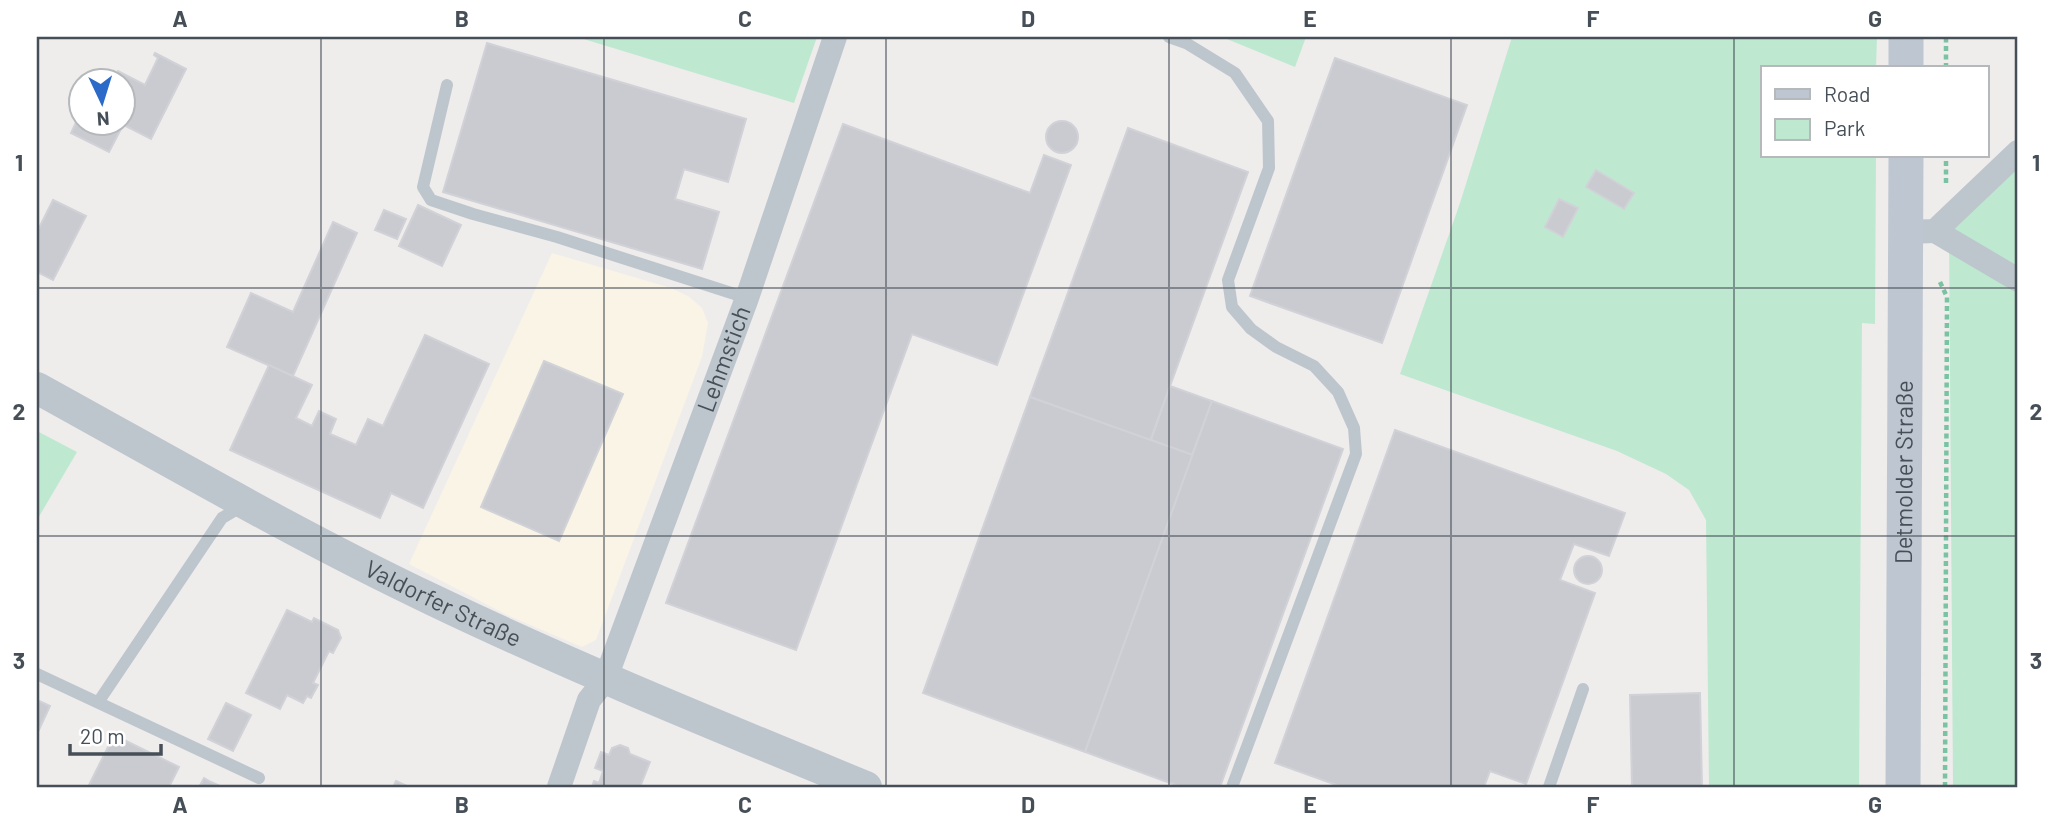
<svg xmlns="http://www.w3.org/2000/svg" width="2055" height="824" font-family="Barlow,sans-serif">
<rect width="100%" height="100%" fill="#efecec"/>
<!-- commercial -->
<polygon fill="#f9f4e6" points="552,253 671,288 688,296 702,308 708,323 702,357 596,640 582,647 507,615 409,564"/>
<!-- green -->
<g fill="#bee9d0">
<polygon points="577,37 817,37 794,103"/>
<polygon points="1222,37 1306,37 1295,67"/>
<polygon points="1512,37 1877,37 1876,68 1763,68 1763,156 1876,156 1875,324 1862,323 1859,787 1709,787 1706,520 1689,490 1666,474 1617,451 1400,374 1460,203"/>
<polygon points="2018,166 2018,787 1953,787 1949,233"/>
<polygon points="37,431 77,452 37,520"/>
</g>
<!-- building -->
<g fill="#cacbd0" stroke="#d1d2d7" stroke-width="2">
<polygon points="487,43 746,119 728,182 684,169 675,199 719,212 702,269 443,192"/>
<polygon points="155,53 186,69 151,139 118,122 122,122 122,80 118,80 121,75 117,73 118,71 145,85 158,58 154,55"/>
<polygon points="1335,58 1467,105 1382,343 1250,296"/>
<polygon points="80,114 80,122 118,122 123,125 109,152 71,133"/>
<circle cx="1062" cy="137" r="16"/>
<polygon points="843,124 1030,193 1044,155 1071,165 997,365 912,334 796,650 666,603"/>
<polygon points="1128,128 1248,172 1150,441 1030,397"/>
<polygon points="1596,170 1634,193 1624,209 1586,187"/>
<polygon points="1559,199 1578,208 1563,237 1545,227"/>
<polygon points="53,200 86,216 53,280 37,272 37,232"/>
<polygon points="418,205 461,225 442,266 399,246"/>
<polygon points="384,210 406,219 397,239 375,230"/>
<polygon points="333,222 357,233 293,376 227,347 251,293 293,312"/>
<polygon points="425,335 489,364 423,508 391,493 380,518 230,450 269,365 312,385 296,418 312,426 319,411 336,419 330,434 356,445 368,419 383,426"/>
<polygon points="544,361 623,394 559,541 481,507"/>
<polygon points="1170,386 1212,401 1192,455 1151,440"/>
<polygon points="1030,397 1193,455 1085,752 923,693"/>
<polygon points="1212,401 1343,449 1220,787 1181,787 1085,752"/>
<polygon points="1395,430 1625,513 1609,556 1574,544 1560,580 1595,593 1526,784 1490,771 1484,787 1342,787 1275,763"/>
<circle cx="1588" cy="570" r="14"/>
<polygon points="287,610 312,622 314,618 338,630 341,638 333,653 329,651 313,683 318,685 311,698 307,696 303,703 287,695 280,709 246,693"/>
<polygon points="1700,693 1702,787 1632,787 1630,695"/>
<polygon points="37,700 50,706 37,734"/>
<polygon points="226,703 251,715 233,751 208,739"/>
<polygon points="114,735 179,767 169,787 88,787"/>
<polygon points="620,745 628,748 630,754 650,762 640,787 592,787 594,781 599,783 603,771 595,768 601,752 609,755 612,748"/>
<polygon points="204,778 211,782 222,787 199,787"/>
<polygon points="396,781 409,787 393,787"/>
</g>
<g fill="none" stroke-linecap="round" stroke-linejoin="round">
<!-- path -->
<g stroke="#7ac3a2" stroke-width="4.5" stroke-dasharray="5 3.5" stroke-linecap="butt">
<polyline points="1946,68 1946,37"/>
<polyline points="1946,183 1946,156"/>
<polyline points="1940,282 1947,297 1945,787"/>
</g>
<!-- service -->
<g stroke="#bec6cd" stroke-width="12">
<polyline points="1169,37 1186,43 1235,73 1268,121 1269,168 1228,280 1232,307 1251,329 1276,347 1314,366 1338,392 1354,428 1356,454 1232,787"/>
<polyline points="447,85 423,187 431,200 473,214 557,237 747,298"/>
<polyline points="37,674 259,778"/>
<polyline points="99,701 222,518 242,506"/>
<polyline points="1549,787 1583,689"/>
</g>
<!-- minor -->
<g stroke="#bec6cd" stroke-width="24">
<polyline points="1935,231 2018,280"/>
<polyline points="1906,232 1935,231 2018,152"/>
<path id="s1" d="M 559,787 L 589,700 L 605,680 L 747,298 L 835,37"/>
</g>
<!-- tertiary -->
<path stroke="#bec6cd" stroke-width="32" id="s2" d="M 37,388 C 168,460 298,536 433,600 C 575,668 720,727 866,787"/>
<!-- secondary -->
<g stroke="#bec7d1" stroke-width="35">
<polyline points="1906,37 1906,68"/>
<path id="s3" d="M 1903,787 L 1906,156"/>
</g>
</g>
<!-- grid -->
<path fill="none" stroke="#464f57" stroke-width="2" stroke-opacity="0.55" d="M 321,37 L 321,787M 604,37 L 604,787M 886,37 L 886,787M 1169,37 L 1169,787M 1451,37 L 1451,787M 1734,37 L 1734,787M 37,288 L 2018,288M 37,536 L 2018,536"/>
<g text-anchor="middle" stroke-width="6" stroke-linejoin="round" paint-order="stroke">
<!-- street labels -->
<g font-size="24" fill="#464f57" stroke="#fff">
<text dy="8" stroke="none"><textPath href="#s1" startOffset="460">Lehmstich</textPath></text>
<text dy="8" stroke="none"><textPath href="#s3" startOffset="315">Detmolder Straße</textPath></text>
<text dy="8" stroke="none"><textPath href="#s2" startOffset="460">Valdorfer Straße</textPath></text>
</g>
</g>
<!-- border -->
<rect width="2055" height="824" fill="none" stroke="#ffffff" stroke-width="77"/>
<!-- legend -->
<rect x="1761" y="66" width="228" height="91" fill="#ffffff" stroke="#b5b9bc" stroke-width="2"/>
<rect x="1775" y="89" width="35" height="10" fill="#bec7d1" stroke="#b5b9bc" stroke-width="2"/>
<text x="1824" y="102" font-size="21" fill="#464f57">Road</text>
<rect x="1775" y="119" width="35" height="21" fill="#bee9d0" stroke="#b5b9bc" stroke-width="2"/>
<text x="1824" y="136" font-size="21" fill="#464f57">Park</text>
<!-- north arrow -->
<g transform="translate(102 102) rotate(176)"><circle r="33" fill="#ffffff" stroke="#b5b9bc" stroke-width="2"/>
<path d="M0-5L12 26L0 18L-12 26Z" fill="#2c6ac9"/>
<text y="-10" font-size="19" font-weight="bold" text-anchor="middle" fill="#464f57">N</text>
</g>
<!-- scale -->
<path d="M70 744v10h91v-10" fill="none" stroke="#464f57" stroke-width="3.5"/>
<text x="80" y="744" font-size="21" fill="#464f57" stroke="#ffffff" stroke-width="5" paint-order="stroke">20 m</text>
<rect x="38" y="38" width="1978" height="748" fill="none" stroke="#464f57" stroke-width="2.5"/>
<g font-size="23" text-anchor="middle" font-weight="bold" fill="#464f57">
<text x="180" y="27">A</text>
<text x="462" y="27">B</text>
<text x="745" y="27">C</text>
<text x="1028" y="27">D</text>
<text x="1310" y="27">E</text>
<text x="1593" y="27">F</text>
<text x="1875" y="27">G</text>
<text x="19" y="171">1</text>
<text x="2036" y="171">1</text>
<text x="19" y="420">2</text>
<text x="2036" y="420">2</text>
<text x="19" y="669">3</text>
<text x="2036" y="669">3</text>
<text x="180" y="813">A</text>
<text x="462" y="813">B</text>
<text x="745" y="813">C</text>
<text x="1028" y="813">D</text>
<text x="1310" y="813">E</text>
<text x="1593" y="813">F</text>
<text x="1875" y="813">G</text>
</g>
</svg>
